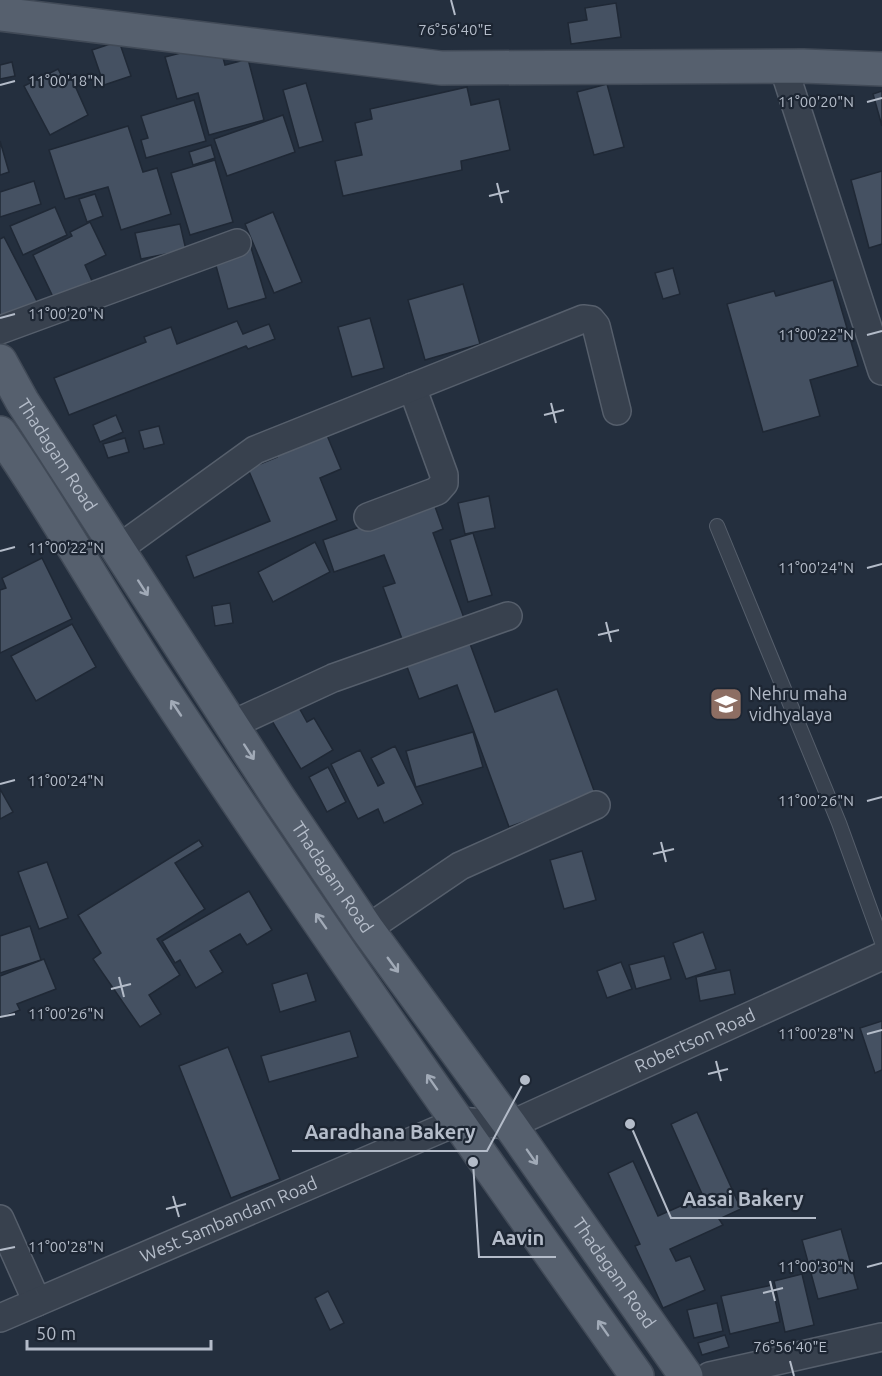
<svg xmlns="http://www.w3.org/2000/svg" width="882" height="1376" font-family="Ubuntu,sans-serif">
<rect width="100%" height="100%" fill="#242f3e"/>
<!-- building -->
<g fill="#455162" stroke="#1f2835" stroke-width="1.5">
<polygon points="616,3 621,37 571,44 568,23 587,20 585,8"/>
<polygon points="119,41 131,76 104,85 92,50"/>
<polygon points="219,43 225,65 248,59 264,120 209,135 198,93 177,99 165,57"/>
<polygon points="12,62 15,76 0,79 0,65"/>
<polygon points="58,69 65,82 72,79 88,115 50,135 24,86"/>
<polygon points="306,83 323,141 299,148 283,90"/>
<polygon points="607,84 624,147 594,155 577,92"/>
<polygon points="467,87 471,105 499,99 510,150 461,161 462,170 343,196 335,161 362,155 355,123 372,119 370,109"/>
<polygon points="882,91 882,126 873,94"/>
<polygon points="194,100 206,141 146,158 141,140 148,138 141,116"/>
<polygon points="283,115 295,152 227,176 214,139"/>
<polygon points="128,126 143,172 157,168 171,214 121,230 108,187 65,199 49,150"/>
<polygon points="0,141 9,172 0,175"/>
<polygon points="211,145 215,158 193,165 189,152"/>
<polygon points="215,160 233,222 190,235 171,173"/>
<polygon points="882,171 882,244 869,248 851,180"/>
<polygon points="34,181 41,204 0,217 0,192"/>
<polygon points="95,194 103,216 87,222 79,199"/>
<polygon points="55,207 67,235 23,255 10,226"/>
<polygon points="273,212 302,282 274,293 245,224"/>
<polygon points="90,222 106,255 85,265 92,281 54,299 33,255 72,236 70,232"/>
<polygon points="180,224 186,250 141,259 135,233"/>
<polygon points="4,237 39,305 4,322 0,314 0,239"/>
<polygon points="250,244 266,298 228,309 213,255"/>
<polygon points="673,268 680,294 663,299 655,273"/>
<polygon points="833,280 858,366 810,380 820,416 763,432 727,304 774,291 776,296"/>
<polygon points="463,284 480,344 425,360 408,300"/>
<polygon points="370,318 384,368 352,377 338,327"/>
<polygon points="237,321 243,334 269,324 275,339 248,349 246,346 69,415 54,378 146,342 144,337 171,327 177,344"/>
<polygon points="116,415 123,432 100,442 93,425"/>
<polygon points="159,426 164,444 144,449 139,431"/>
<polygon points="324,428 341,469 320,478 337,520 194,578 186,556 270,521 248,469 277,457 273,449"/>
<polygon points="125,438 129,452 108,458 103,444"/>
<polygon points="489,496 495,528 465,534 458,503"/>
<polygon points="433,501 443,529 433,533 464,618 402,639 383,587 395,583 384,555 334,572 323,540"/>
<polygon points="473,533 492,595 468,602 450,540"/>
<polygon points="315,542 330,572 273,602 258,572"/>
<polygon points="42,558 72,619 0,653 0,590 6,588 2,578"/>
<polygon points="230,603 233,623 215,626 212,606"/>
<polygon points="72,624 96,667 36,701 11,656"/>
<polygon points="469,641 495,712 557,689 596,796 509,827 457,685 419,699 406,664"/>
<polygon points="298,706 307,722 314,718 333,750 301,769 272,721"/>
<polygon points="473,732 483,767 416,787 406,751"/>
<polygon points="395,746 423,804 384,823 378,809 358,819 331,764 360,750 378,786 384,783 371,758"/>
<polygon points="328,767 346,802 327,812 309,777"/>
<polygon points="0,789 13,812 0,819"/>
<polygon points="199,840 203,846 175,863 205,909 157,939 180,975 149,995 161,1014 140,1027 93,959 101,953 78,915"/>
<polygon points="582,851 596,900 564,909 550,860"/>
<polygon points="47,862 68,918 39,929 18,872"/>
<polygon points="249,891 272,930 247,945 240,934 210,951 223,972 196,988 180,960 175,963 162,941"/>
<polygon points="30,926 41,960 0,973 0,936"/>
<polygon points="703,932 716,969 686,979 673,943"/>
<polygon points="664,956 671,979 636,989 629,965"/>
<polygon points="44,959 56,989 17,1004 20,1010 0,1018 0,976"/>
<polygon points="621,962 632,989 607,998 597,971"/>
<polygon points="730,970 735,994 700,1001 696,977"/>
<polygon points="307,973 316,1001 280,1012 272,984"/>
<polygon points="882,1021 882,1070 875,1073 860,1028"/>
<polygon points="350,1031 358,1057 269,1082 261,1056"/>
<polygon points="228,1047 280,1179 231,1198 179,1066"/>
<polygon points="697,1112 741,1209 719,1219 723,1225 670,1249 676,1261 690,1256 705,1290 663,1308 635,1246 640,1244 608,1173 633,1161 658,1216 703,1196 671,1124"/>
<polygon points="841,1229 858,1289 818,1299 802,1240"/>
<polygon points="802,1274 814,1325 785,1332 774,1281"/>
<polygon points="772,1285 780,1322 730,1334 721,1296"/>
<polygon points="328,1291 344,1323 330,1330 315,1298"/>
<polygon points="717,1303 723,1331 694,1338 687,1310"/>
<polygon points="725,1335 729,1347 702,1355 698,1343"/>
</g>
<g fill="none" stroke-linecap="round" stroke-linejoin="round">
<!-- lane casing -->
<g stroke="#565f6c" stroke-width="16">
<polyline id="lane" points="717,526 839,823 882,942"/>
</g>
<!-- street casing -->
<g stroke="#565f6c" stroke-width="30">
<g id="street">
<polyline points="783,66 882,371"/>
<polyline points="0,330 237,243"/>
<polyline points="368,517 437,491 444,483 444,475 412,387"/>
<polyline points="118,549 255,450 583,319 591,320 596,326 617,411"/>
<polyline points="231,725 333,678 508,616"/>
<polyline points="367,929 460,866 596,805"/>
<polyline points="0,1219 37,1302"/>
<path id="s1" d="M 0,1318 L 459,1121 L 510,1125 L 882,956"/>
<polyline points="710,1376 882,1337"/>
</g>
</g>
<!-- primary casing -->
<g stroke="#414a57" stroke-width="36">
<g id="primary">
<polyline points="0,14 441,68 803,66 882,69"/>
<path id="s2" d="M 0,361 L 22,401 L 278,797 L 367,929 L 510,1125 L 686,1376"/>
<path d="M 0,433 C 54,510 99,592 150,670 C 307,909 472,1143 637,1376"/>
</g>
</g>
<!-- lane -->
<use href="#lane" stroke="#38414e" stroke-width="14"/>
<!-- street -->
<use href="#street" stroke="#38414e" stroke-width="27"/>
<!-- primary -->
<use href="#primary" stroke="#56606e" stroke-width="33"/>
</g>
<!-- one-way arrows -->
<defs><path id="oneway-shaft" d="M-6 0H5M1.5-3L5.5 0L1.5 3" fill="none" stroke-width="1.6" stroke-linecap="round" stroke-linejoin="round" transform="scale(1.5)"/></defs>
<g stroke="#a1aab7">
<use href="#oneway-shaft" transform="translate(143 588) rotate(57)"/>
<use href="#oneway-shaft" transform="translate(176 708) rotate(-124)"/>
<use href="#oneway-shaft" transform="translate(249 752) rotate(57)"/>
<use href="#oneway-shaft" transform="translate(321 921) rotate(-125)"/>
<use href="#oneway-shaft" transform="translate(393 965) rotate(54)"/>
<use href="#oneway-shaft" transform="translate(432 1082) rotate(-125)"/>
<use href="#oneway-shaft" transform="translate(532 1157) rotate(55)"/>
<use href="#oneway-shaft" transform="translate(603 1328) rotate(-125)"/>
</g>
<!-- ticks -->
<path fill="none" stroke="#b4bcc9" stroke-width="2" d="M 451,0 L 455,15M 0,85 L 15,81M 867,102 L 882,98M 497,183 L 502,203M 489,196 L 509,191M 0,318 L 15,314M 867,335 L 882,331M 551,403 L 556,423M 544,415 L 564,410M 0,551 L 15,547M 867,568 L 882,564M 606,622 L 611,642M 598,635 L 619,630M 0,784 L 15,780M 867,801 L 882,797M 661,842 L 666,862M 653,854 L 674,849M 119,977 L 124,997M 111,989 L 131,984M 0,1017 L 15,1014M 867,1034 L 882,1030M 716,1061 L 721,1081M 708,1074 L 728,1069M 173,1196 L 179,1217M 166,1209 L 186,1204M 0,1250 L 15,1247M 867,1267 L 882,1263M 770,1281 L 775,1301M 763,1293 L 783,1288M 790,1361 L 794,1376"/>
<!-- icons -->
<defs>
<g id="school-square" transform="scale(1.725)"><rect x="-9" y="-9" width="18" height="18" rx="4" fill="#8d6e63" stroke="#1d2633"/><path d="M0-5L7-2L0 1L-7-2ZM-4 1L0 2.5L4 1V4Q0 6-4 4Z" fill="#fff"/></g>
</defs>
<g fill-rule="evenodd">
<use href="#school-square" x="726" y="704"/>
</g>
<g text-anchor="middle" stroke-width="4.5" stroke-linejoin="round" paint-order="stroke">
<!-- street labels -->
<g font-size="18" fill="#b4bcc9" stroke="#1d2633">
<text dy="6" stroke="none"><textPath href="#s2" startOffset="110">Thadagam Road</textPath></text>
<text dy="6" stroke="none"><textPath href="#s2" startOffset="614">Thadagam Road</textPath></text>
<text dy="6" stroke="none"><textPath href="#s1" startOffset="754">Robertson Road</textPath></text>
<text dy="6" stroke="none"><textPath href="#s1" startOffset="249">West Sambandam Road</textPath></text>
<text dy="6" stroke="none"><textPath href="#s2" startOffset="1100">Thadagam Road</textPath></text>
</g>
<!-- poi labels -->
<g font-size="18" fill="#b4bcc9" stroke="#1d2633" text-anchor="start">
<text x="749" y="700">Nehru maha<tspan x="749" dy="21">vidhyalaya</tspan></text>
</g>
</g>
<g font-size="15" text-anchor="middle" fill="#b4bcc9" stroke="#1d2633" stroke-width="4.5" stroke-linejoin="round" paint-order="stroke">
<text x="455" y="35">76°56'40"E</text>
<text x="66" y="86">11°00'18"N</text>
<text x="816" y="107">11°00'20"N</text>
<text x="66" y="319">11°00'20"N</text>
<text x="816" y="340">11°00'22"N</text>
<text x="66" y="553">11°00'22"N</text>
<text x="816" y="573">11°00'24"N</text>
<text x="66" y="786">11°00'24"N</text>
<text x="816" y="806">11°00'26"N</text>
<text x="66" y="1019">11°00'26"N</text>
<text x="816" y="1039">11°00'28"N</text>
<text x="66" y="1252">11°00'28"N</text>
<text x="816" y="1272">11°00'30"N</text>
<text x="790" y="1352">76°56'40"E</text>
</g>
<!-- callouts -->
<path fill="none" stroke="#b4bcc9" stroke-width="2" d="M525 1080L487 1151H292M630 1124L671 1218H816M473 1162L479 1257H556"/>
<g fill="#b4bcc9" stroke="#1d2633" stroke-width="2">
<circle cx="525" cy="1080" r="6"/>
<circle cx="630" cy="1124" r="6"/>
<circle cx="473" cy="1162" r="6"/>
</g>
<g font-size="20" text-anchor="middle" font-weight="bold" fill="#b4bcc9" stroke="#1d2633" stroke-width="4.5" stroke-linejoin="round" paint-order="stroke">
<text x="390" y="1139">Aaradhana Bakery</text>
<text x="743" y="1206">Aasai Bakery</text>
<text x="518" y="1245">Aavin</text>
</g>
<!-- scale -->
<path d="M27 1340v9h184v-9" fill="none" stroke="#b4bcc9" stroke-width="3"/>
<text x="36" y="1340" font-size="18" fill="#b4bcc9" stroke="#1d2633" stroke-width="4.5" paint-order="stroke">50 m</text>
</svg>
